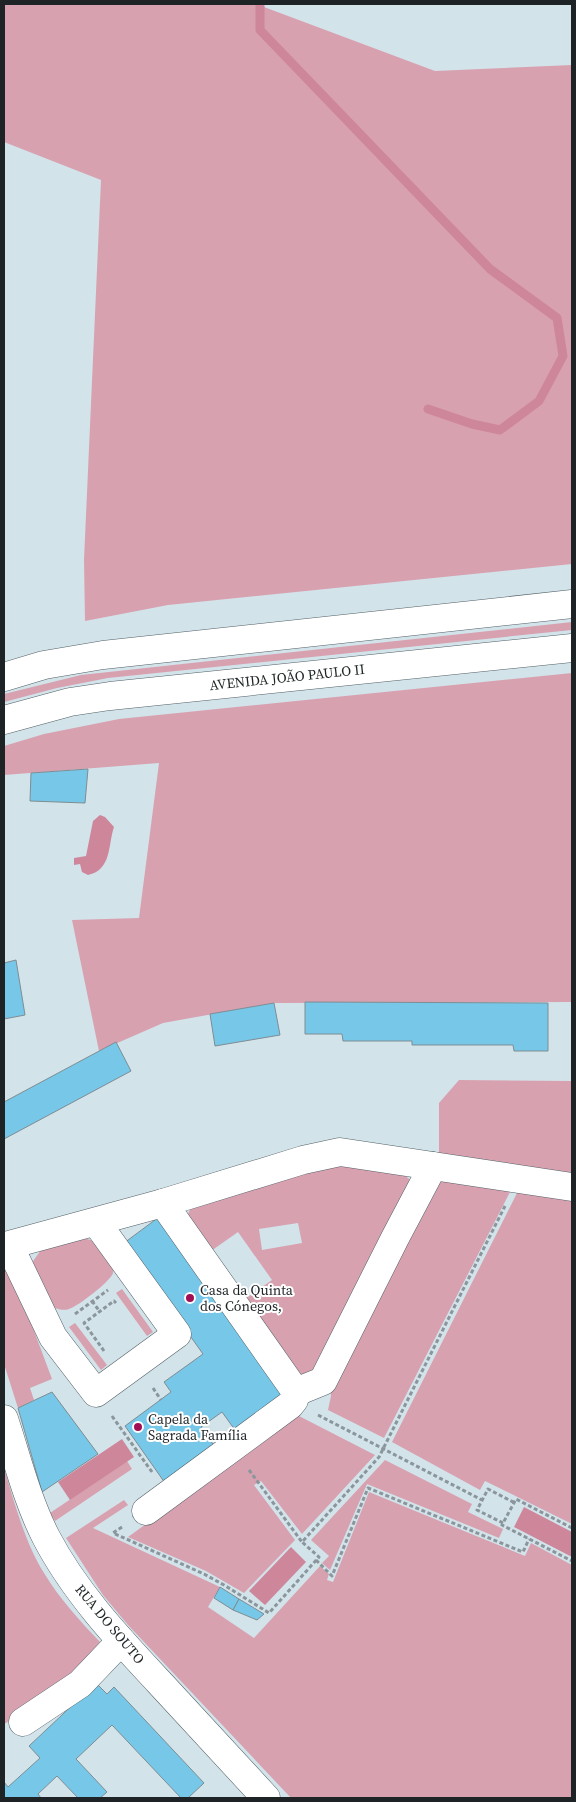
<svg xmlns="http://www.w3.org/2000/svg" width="576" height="1802" font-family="'Source Serif 4',serif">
<rect width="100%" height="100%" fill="#d3e3ea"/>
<!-- green -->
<g fill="#d8a1b0" fill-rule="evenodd">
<polygon points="4,4 256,4 435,71 572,65 572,564 168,605 85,621 84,560 101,180 4,142"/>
<polygon points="572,622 572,630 108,678 57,688 4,702 4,694 81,675"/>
<polygon points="572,673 572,1002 274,1003 163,1023 99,1051 72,920 139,918 159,763 4,775 4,746 44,734 119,719"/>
<polygon points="459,1080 572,1081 572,1177 439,1158 439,1103"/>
<path d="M 332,1164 L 404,1175 L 413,1182 L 317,1378 L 304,1380 L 245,1299 L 272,1280 L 238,1232 L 211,1251 L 190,1222 L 188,1214 L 191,1207 ZM 298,1223 L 302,1243 L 262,1250 L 259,1229 Z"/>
<polygon points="439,1179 511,1190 384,1438 328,1410 331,1396 330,1383"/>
<polygon points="518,1191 572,1198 572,1524 485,1481 480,1490 392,1442"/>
<path d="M 83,1238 C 94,1240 97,1243 104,1252 C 108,1258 115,1264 113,1273 C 111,1281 77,1307 69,1309 C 64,1311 59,1309 54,1308 L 31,1264 L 41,1250 Z"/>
<polygon points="4,1268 15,1280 52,1379 30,1388 34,1400 18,1408 4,1364"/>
<polygon points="122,1289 153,1332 147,1336 116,1293"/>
<polygon points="75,1323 107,1365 101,1370 69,1327"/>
<polygon points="297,1415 375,1455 302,1534 261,1481 254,1485 295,1540 244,1593 206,1571 128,1537"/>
<polygon points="385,1460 472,1504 468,1512 503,1529 499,1538 367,1484 330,1570 322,1563 329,1556 311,1540"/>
<polygon points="127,1461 132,1469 55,1521 50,1513"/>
<path d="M 4,1468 C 14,1501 25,1543 44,1573 C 59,1598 80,1621 100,1642 C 79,1666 57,1690 31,1708 C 22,1714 13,1719 4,1724 Z"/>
<polygon points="369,1492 525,1556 531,1543 572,1565 572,1798 291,1798 128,1625 103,1595 66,1538 124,1500 128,1505 93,1528 220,1587 208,1607 254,1638 320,1566 329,1574 327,1580 333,1582"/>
</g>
<!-- water -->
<g fill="#ce869b">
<path d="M 100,815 L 105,817 L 114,827 C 108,844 112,870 88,875 L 82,872 L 80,864 L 74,865 L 74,858 L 86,856 L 93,821 Z"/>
<polygon points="122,1439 134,1457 70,1500 58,1482"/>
<polygon points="524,1507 572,1532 572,1557 514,1527"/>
<polygon points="291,1547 306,1562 265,1605 249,1591"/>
</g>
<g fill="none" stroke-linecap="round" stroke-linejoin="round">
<!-- stream -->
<polyline stroke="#ce869b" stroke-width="9" points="260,4 260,30 490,269 557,318 563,356 539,401 500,430 472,424 428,409"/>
</g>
<!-- building -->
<g fill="#77c7e8" stroke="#7e8d93">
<polygon points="88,769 85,803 30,801 31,773"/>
<polygon points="16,960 25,1015 4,1019 4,963"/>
<polygon points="305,1002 548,1003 548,1051 514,1051 513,1045 412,1045 412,1041 343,1041 342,1034 305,1034"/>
<polygon points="274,1003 280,1035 215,1046 210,1014"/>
<polygon points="116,1042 131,1071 4,1139 4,1102"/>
<polygon points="159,1217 285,1395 235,1430 222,1412 201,1427 215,1447 165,1483 125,1426 171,1392 164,1382 203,1354 124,1243"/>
<polygon points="52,1392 98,1454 42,1492 18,1408"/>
<polygon points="220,1587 239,1599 233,1610 214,1598"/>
<polygon points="239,1599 264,1614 257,1620 233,1610"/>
<polygon points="96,1683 107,1694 114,1687 204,1783 188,1798 181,1798 112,1725 76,1759 107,1792 100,1798 78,1798 57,1776 38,1794 41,1798 4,1798 4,1782 8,1787 40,1758 29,1746"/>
</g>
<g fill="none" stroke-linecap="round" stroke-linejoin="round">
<!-- minor casing -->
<g stroke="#536066" stroke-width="29">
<g id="minor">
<polyline points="96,1222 177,1334 96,1393 53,1337 9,1245 163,1203"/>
<polyline points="296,1392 323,1381 395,1238 433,1166"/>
<path d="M 4,1419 C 17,1458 27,1500 46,1537 C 74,1591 117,1637 158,1681 C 194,1720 230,1759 266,1798"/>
<polyline points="146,1511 290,1405 294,1400 296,1392 163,1203 303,1160 340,1152 572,1187"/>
<polyline points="23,1722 80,1684 121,1641"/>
</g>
</g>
<!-- major casing -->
<g stroke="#536066" stroke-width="29">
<g id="major">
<polyline points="4,677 44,665 103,655 572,604"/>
<polyline points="4,720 70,702 110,696 572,648"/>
</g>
</g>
<!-- path -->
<g stroke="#8a969b" stroke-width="3" stroke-dasharray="4 2.5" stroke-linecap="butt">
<polyline points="92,1301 100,1312"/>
<polyline points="75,1314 108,1290"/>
<polyline points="104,1351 84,1323 114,1301 116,1303"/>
<polyline points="153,1388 161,1400"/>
<polyline points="318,1415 482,1500"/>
<polyline points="112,1416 152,1472"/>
<polyline points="249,1470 302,1542"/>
<polyline points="503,1523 477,1510 488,1489 515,1503"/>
<polyline points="122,1527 113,1533 204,1574 224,1585 269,1613 319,1557 302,1542 379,1457 505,1206"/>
<polyline points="572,1528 516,1499 502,1525 572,1561"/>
<polyline points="316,1560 332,1576 368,1488 523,1552 529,1539"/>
</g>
<!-- minor -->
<use href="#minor" stroke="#fff" stroke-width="28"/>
<!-- major -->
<use href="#major" stroke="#fff" stroke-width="28"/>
</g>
<!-- markers -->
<g fill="#a10e53" stroke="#fff" stroke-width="2">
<circle cx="190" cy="1298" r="5"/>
<circle cx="138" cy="1427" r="5"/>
</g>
<g text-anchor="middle" stroke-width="4" stroke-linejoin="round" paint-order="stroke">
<!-- street labels -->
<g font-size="14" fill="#1e2426" stroke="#fff">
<text transform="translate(287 677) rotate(-6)" y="5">AVENIDA JOÃO PAULO II</text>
<text transform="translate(110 1624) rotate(50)" y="5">RUA DO SOUTO</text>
</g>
<!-- poi labels -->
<g font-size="14" fill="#1e2426" stroke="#fff" text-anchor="start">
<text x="200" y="1295">Casa da Quinta<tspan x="200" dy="16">dos Cónegos,</tspan></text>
<text x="148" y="1424">Capela da<tspan x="148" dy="16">Sagrada Família</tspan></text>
</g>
</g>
<!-- border -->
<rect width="576" height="1802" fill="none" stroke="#1e2426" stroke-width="10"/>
</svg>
